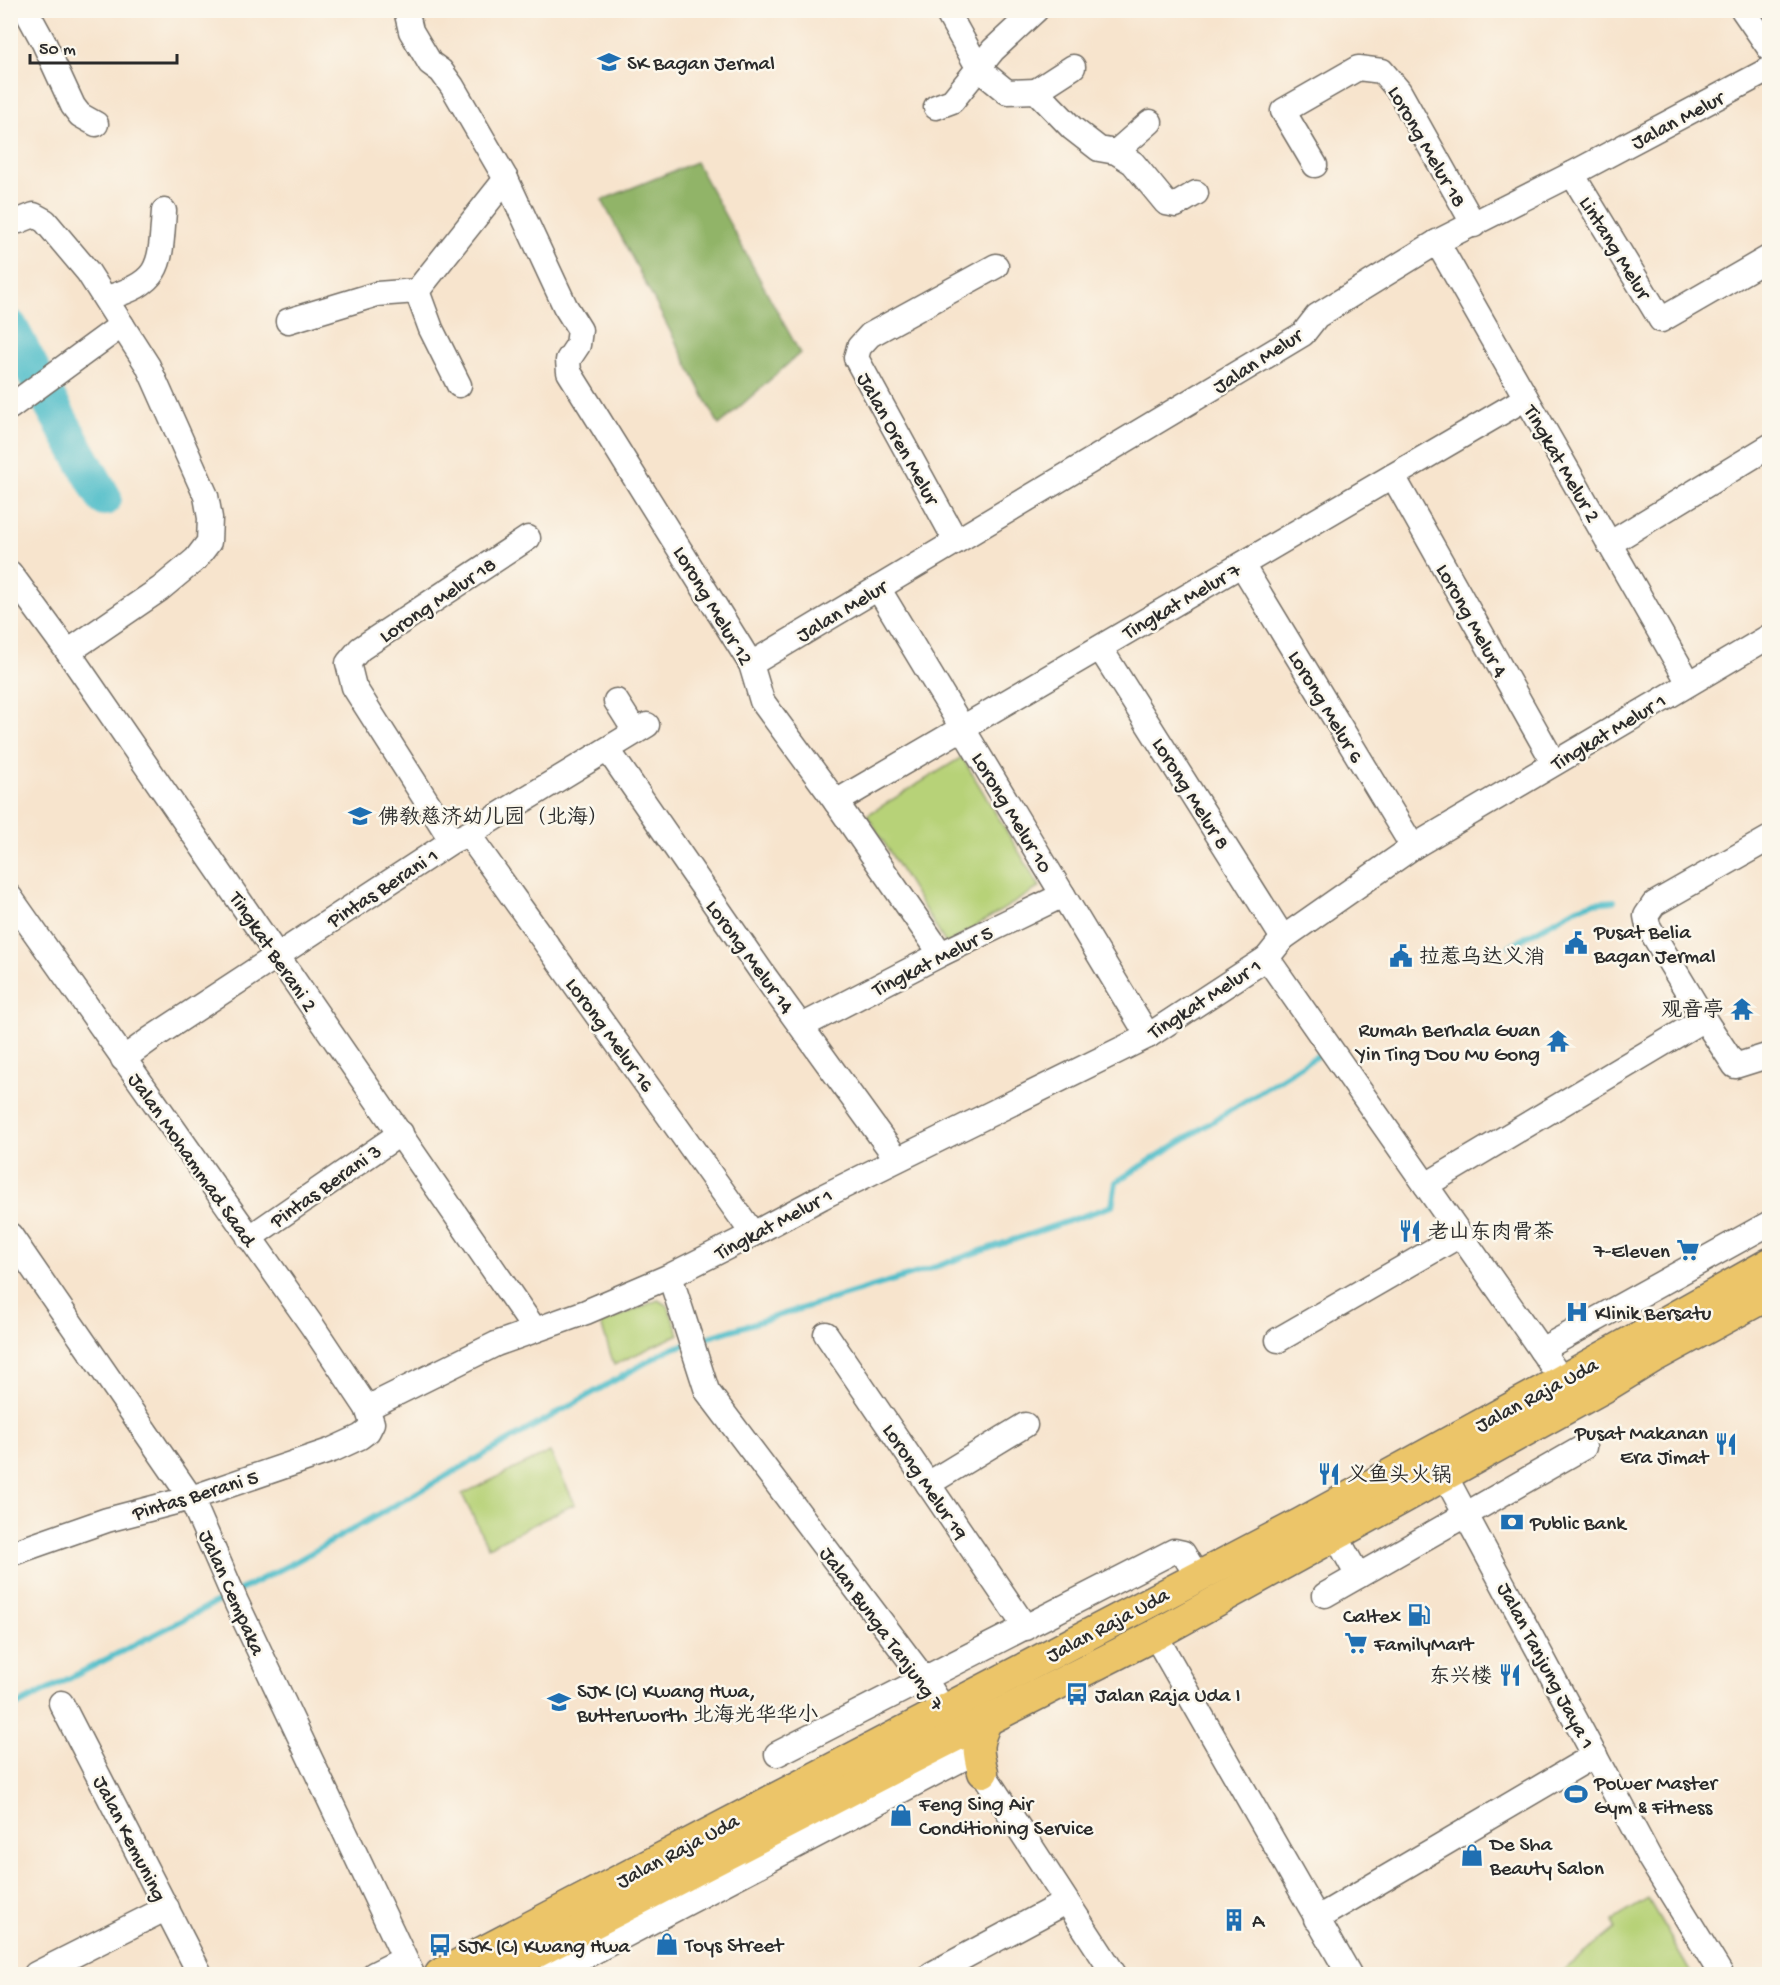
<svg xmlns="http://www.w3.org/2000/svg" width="1780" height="1985" font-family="'Gochi Hand','LXGW WenKai TC',sans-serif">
<rect width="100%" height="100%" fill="#fbf7ec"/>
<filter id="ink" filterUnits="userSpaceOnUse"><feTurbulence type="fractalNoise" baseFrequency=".0167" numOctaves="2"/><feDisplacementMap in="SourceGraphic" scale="12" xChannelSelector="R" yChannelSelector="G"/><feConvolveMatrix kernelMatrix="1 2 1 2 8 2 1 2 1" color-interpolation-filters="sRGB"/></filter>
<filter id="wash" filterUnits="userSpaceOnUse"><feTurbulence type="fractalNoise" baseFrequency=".008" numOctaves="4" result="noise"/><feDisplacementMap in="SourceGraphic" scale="24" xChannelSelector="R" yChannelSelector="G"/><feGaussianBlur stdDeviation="1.35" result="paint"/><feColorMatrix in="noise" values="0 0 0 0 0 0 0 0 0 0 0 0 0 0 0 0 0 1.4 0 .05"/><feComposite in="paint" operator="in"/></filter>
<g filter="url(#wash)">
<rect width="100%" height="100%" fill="#f7e4cd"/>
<!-- green -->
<g fill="#b7d278" stroke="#717e52" stroke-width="1.5">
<polygon points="962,757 1040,887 946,944 867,815"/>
<polygon points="658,1300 668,1306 679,1334 614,1365 601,1324"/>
<polygon points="550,1452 575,1504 488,1547 462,1494"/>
<polygon points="1648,1899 1692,1974 1565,1974 1563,1971 1615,1929 1613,1920"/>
</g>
<!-- forest -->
<polygon fill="#91b468" stroke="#5e704a" stroke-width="1.5" points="696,162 800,353 719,425 602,200"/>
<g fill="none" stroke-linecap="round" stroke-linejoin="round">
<!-- stream -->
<g stroke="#50bdc9" stroke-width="6">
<polyline points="1510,946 1577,908 1592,903 1614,901"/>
<polyline points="696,1341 917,1273 1112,1206 1116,1182 1317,1056"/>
<polyline points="236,1592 295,1562 668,1350 687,1344"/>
<polyline points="10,1709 227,1597"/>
</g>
<!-- river -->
<polyline stroke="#50bdc9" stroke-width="36" points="10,327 41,386 104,498"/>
</g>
</g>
<g filter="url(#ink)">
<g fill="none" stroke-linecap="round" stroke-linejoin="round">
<!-- minor casing -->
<g stroke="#726c64" stroke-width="27">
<g id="minor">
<polyline points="26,10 44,43 73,106 80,115 96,124"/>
<polyline points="406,10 411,31 430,63 441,71 452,86 506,179 565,306 580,330 578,345 568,360 569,372 751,664 762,701 836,802 941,954"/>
<polyline points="946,10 979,69 1007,92 1036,91 1072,128 1099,149 1116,152 1133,163 1166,203 1176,205 1196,193"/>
<polyline points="1743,10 1770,49"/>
<polyline points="1036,91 1073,67"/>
<polyline points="936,107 952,101 993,50 1036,10"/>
<polyline points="1116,152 1150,122"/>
<polyline points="1315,165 1283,111 1358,68 1382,71 1399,91 1474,225"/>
<polyline points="1572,174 1661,320 1770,257"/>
<polyline points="19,221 34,215 45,221 88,272 148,366 206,496 210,518 209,542 196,559 160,589 68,652"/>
<polyline points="1437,242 1689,683"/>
<polyline points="417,291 431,329 459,385"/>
<path d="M 106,298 C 163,282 160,265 164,211"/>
<polyline points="288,321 377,294 417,291 506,179"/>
<polyline points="10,407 122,325"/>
<polyline points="1393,476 1554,763"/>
<polyline points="956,541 856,358 859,347 870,335 996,266"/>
<polyline points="1609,544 1770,446"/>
<polyline points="1242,565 1413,847"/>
<polyline points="10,573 68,652 535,1330"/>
<polyline points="878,588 1148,1036"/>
<polyline points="1100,648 1283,938"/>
<polyline points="751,664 1303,334 1317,316 1437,242 1572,174 1770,69"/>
<polyline points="616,701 635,731"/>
<polyline points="608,750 763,974 897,1159"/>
<polyline points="836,802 1526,398"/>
<polyline points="468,834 753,1234"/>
<polyline points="1770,838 1654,904 1646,916 1648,926 1704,1019 1735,1066 1770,1055"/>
<polyline points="452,841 354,687 348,663 360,649 528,538"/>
<polyline points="10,897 313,1327 367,1408 372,1423 368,1431 360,1437 332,1450 191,1498 107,1520 10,1554"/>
<polyline points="1267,958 1562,1380"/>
<polyline points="802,1026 941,954 1063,895"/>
<polyline points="123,1059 152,1038 452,841 468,834 647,725"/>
<polyline points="1426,1185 1704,1019"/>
<polyline points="10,1235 191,1498 237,1604 412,1974"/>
<polyline points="249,1238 401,1133"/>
<polyline points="670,1276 707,1391 925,1680 953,1724"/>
<polyline points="826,1334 1026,1628"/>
<polyline points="1278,1340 1460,1235"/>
<polyline points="1541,1350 1770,1223"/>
<polyline points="367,1408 496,1344 586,1312 670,1276 753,1234 822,1197 1148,1036 1267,958 1283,938 1413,847 1770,636"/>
<polyline points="1444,1474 1649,1857 1721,1974"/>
<polyline points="928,1484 1025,1425"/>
<polyline points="1336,1536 1358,1576"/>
<polyline points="1325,1595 1584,1447"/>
<polyline points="1155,1635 1349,1974"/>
<polyline points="61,1703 200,1974"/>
<polyline points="777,1754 1174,1551 1183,1553 1197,1576"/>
<polyline points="974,1759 1114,1974"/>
<polyline points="1316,1919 1595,1755"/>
<polyline points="36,1974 167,1908"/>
<polyline points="374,1974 404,1959"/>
<polyline points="551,1974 971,1754"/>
<polyline points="932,1974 1066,1902"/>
</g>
</g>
<!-- major casing -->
<g stroke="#726c64" stroke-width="33">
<g id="major">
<path d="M 983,1772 C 976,1747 977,1743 987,1720"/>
<polyline points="440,1974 1301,1523 1562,1380 1770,1263"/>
<polyline points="495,1974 907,1761 1155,1635 1605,1387 1654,1357 1770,1294"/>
</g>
</g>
<!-- minor -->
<use href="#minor" stroke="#fff" stroke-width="24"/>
<!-- major -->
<use href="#major" stroke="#ecc569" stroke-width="30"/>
</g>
</g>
<!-- icons -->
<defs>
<g id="school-bare" transform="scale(1.8)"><path d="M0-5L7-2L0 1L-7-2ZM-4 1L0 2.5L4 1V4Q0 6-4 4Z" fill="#1f6fb2" stroke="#fbf7ec" stroke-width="2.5" paint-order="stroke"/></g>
<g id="civic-bare" transform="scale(1.8)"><path d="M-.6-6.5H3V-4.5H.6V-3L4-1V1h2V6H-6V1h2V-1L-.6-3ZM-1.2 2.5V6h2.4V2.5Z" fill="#1f6fb2" stroke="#fbf7ec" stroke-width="2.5" paint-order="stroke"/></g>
<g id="temple-bare" transform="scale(1.8)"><path d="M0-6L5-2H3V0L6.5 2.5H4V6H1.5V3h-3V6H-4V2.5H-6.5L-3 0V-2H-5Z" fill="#1f6fb2" stroke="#fbf7ec" stroke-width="2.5" paint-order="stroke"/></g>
<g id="restaurant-bare" transform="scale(1.8)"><path d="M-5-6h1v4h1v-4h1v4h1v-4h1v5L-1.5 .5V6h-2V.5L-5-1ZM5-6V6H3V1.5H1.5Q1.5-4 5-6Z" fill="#1f6fb2" stroke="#fbf7ec" stroke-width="2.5" paint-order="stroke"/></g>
<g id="supermarket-bare" transform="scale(1.8)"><path d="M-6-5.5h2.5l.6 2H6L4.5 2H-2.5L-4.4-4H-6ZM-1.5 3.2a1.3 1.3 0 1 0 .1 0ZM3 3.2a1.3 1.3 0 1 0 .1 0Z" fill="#1f6fb2" stroke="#fbf7ec" stroke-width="2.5" paint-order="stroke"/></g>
<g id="hospital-bare" transform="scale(1.8)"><path d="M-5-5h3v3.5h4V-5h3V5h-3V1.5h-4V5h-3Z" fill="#1f6fb2" stroke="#fbf7ec" stroke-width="2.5" paint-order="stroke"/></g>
<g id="bank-bare" transform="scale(1.8)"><path d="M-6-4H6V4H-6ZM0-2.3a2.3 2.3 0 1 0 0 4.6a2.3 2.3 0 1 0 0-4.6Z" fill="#1f6fb2" stroke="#fbf7ec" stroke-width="2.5" paint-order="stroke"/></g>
<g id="fuel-bare" transform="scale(1.8)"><path d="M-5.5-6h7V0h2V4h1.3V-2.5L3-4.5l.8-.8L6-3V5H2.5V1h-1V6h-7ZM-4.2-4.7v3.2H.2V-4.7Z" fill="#1f6fb2" stroke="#fbf7ec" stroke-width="2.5" paint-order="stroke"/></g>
<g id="bus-bare" transform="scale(1.8)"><path d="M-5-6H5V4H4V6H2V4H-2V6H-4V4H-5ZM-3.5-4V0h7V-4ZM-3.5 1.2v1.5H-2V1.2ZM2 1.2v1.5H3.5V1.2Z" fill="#1f6fb2" stroke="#fbf7ec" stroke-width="2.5" paint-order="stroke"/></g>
<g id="stadium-bare" transform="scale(1.8)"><path d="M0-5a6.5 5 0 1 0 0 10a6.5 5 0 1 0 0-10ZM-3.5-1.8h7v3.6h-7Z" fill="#1f6fb2" stroke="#fbf7ec" stroke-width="2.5" paint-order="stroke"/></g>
<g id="shop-bare" transform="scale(1.8)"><path d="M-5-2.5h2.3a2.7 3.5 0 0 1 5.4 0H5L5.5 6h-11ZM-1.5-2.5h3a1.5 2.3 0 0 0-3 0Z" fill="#1f6fb2" stroke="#fbf7ec" stroke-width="2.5" paint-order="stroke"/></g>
<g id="building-bare" transform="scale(1.8)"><path d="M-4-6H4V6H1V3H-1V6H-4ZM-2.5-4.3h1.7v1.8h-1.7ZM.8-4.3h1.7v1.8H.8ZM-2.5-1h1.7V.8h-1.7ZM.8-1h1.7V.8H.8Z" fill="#1f6fb2" stroke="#fbf7ec" stroke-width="2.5" paint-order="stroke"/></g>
</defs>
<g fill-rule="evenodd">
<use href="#school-bare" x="609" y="62"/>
<use href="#school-bare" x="360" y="816"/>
<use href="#civic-bare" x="1576" y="943"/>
<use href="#civic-bare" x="1401" y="956"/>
<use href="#temple-bare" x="1742" y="1009"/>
<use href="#temple-bare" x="1558" y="1041"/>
<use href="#restaurant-bare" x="1410" y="1231"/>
<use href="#supermarket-bare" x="1688" y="1250"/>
<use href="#hospital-bare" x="1577" y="1312"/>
<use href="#restaurant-bare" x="1726" y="1444"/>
<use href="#restaurant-bare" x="1329" y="1474"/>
<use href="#bank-bare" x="1512" y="1522"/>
<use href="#fuel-bare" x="1419" y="1615"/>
<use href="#supermarket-bare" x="1356" y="1643"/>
<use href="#restaurant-bare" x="1510" y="1675"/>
<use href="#bus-bare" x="1077" y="1694"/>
<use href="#school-bare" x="559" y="1702"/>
<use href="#stadium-bare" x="1576" y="1794"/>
<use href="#shop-bare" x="901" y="1815"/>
<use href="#shop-bare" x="1472" y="1855"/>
<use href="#building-bare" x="1234" y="1920"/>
<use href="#shop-bare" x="667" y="1944"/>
<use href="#bus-bare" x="440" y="1945"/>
</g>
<g text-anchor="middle" stroke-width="5" stroke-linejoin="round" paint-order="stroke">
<!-- poi labels -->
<g font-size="21" fill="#2b2b2b" stroke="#fbf7ec" text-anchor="start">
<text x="627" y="69">SK Bagan Jermal</text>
<text x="378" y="823">佛教慈济幼儿园（北海）</text>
<text x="1594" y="938">Pusat Belia<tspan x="1594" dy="24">Bagan Jermal</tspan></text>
<text x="1419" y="963">拉惹乌达义消</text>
<text x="1724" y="1016" text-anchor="end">观音亭</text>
<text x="1540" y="1036" text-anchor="end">Rumah Berhala Guan<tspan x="1540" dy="24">Yin Ting Dou Mu Gong</tspan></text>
<text x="1428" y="1238">老山东肉骨茶</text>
<text x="1670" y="1257" text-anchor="end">7-Eleven</text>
<text x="1595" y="1319">Klinik Bersatu</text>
<text x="1708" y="1439" text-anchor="end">Pusat Makanan<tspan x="1708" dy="24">Era Jimat</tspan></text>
<text x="1347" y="1481">义鱼头火锅</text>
<text x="1530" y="1529">Public Bank</text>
<text x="1401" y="1622" text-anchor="end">Caltex</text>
<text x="1374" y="1650">FamilyMart</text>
<text x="1492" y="1682" text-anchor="end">东兴楼</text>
<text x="577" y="1697">SJK (C) Kwang Hwa,<tspan x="577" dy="24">Butterworth 北海光华华小</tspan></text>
<text x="1095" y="1701">Jalan Raja Uda I</text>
<text x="1594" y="1789">Power Master<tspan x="1594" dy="24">Gym &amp; Fitness</tspan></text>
<text x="919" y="1810">Feng Sing Air<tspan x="919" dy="24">Conditioning Service</tspan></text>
<text x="1490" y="1850">De Sha<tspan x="1490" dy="24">Beauty Salon</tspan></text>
<text x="1252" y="1927">A</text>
<text x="685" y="1951">Toys Street</text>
<text x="458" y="1952">SJK (C) Kwang Hwa</text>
</g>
<!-- street labels -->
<g font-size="21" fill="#2b2b2b" stroke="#fbf7ec">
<text transform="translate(1677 119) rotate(-28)" y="7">Jalan Melur</text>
<text transform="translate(1428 146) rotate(60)" y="7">Lorong Melur 18</text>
<text transform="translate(1616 247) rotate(58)" y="7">Lintang Melur</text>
<text transform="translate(1257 360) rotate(-33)" y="7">Jalan Melur</text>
<text transform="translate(899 438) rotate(61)" y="7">Jalan Oren Melur</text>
<text transform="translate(1563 463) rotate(60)" y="7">Tingkat Melur 2</text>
<text transform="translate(437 599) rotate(-34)" y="7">Lorong Melur 18</text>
<text transform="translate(1181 600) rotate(-30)" y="7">Tingkat Melur 7</text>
<text transform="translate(714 605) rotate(59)" y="7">Lorong Melur 12</text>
<text transform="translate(841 610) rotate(-31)" y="7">Jalan Melur</text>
<text transform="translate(1473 620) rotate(61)" y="7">Lorong Melur 4</text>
<text transform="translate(1327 706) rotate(59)" y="7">Lorong Melur 6</text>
<text transform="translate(1608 731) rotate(-31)" y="7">Tingkat Melur 1</text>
<text transform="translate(1192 793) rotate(58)" y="7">Lorong Melur 8</text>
<text transform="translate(1013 812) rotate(59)" y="7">Lorong Melur 10</text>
<text transform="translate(382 887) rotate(-33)" y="7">Pintas Berani 1</text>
<text transform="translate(274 951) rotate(56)" y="7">Tingkat Berani 2</text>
<text transform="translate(751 956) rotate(54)" y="7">Lorong Melur 14</text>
<text transform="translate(932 960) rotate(-27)" y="7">Tingkat Melur 5</text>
<text transform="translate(1204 998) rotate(-33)" y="7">Tingkat Melur 1</text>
<text transform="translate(611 1034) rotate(54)" y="7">Lorong Melur 16</text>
<text transform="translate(193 1159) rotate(55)" y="7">Jalan Mohammad Saad</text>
<text transform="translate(325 1185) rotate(-35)" y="7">Pintas Berani 3</text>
<text transform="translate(773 1223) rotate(-28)" y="7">Tingkat Melur 1</text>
<text transform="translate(1536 1394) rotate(-28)" y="7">Jalan Raja Uda</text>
<text transform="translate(926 1481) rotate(56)" y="7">Lorong Melur 19</text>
<text transform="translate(195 1494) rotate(-17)" y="7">Pintas Berani 5</text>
<text transform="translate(233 1592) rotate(66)" y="7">Jalan Cempaka</text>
<text transform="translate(1107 1624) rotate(-28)" y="7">Jalan Raja Uda</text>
<text transform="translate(883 1628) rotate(54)" y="7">Jalan Bunga Tanjung 7</text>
<text transform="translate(1547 1665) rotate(62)" y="7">Jalan Tanjung Jaya 1</text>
<text transform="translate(131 1838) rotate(63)" y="7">Jalan Kemuning</text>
<text transform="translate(677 1850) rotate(-28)" y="7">Jalan Raja Uda</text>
</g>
</g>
<!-- margin -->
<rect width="1780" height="1985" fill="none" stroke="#fbf7ec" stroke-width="36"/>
<!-- scale -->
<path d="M30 54v9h147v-9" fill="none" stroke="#2b2b2b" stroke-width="3"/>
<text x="39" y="54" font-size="18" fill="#2b2b2b" stroke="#fbf7ec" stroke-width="4.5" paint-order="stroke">50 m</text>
</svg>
